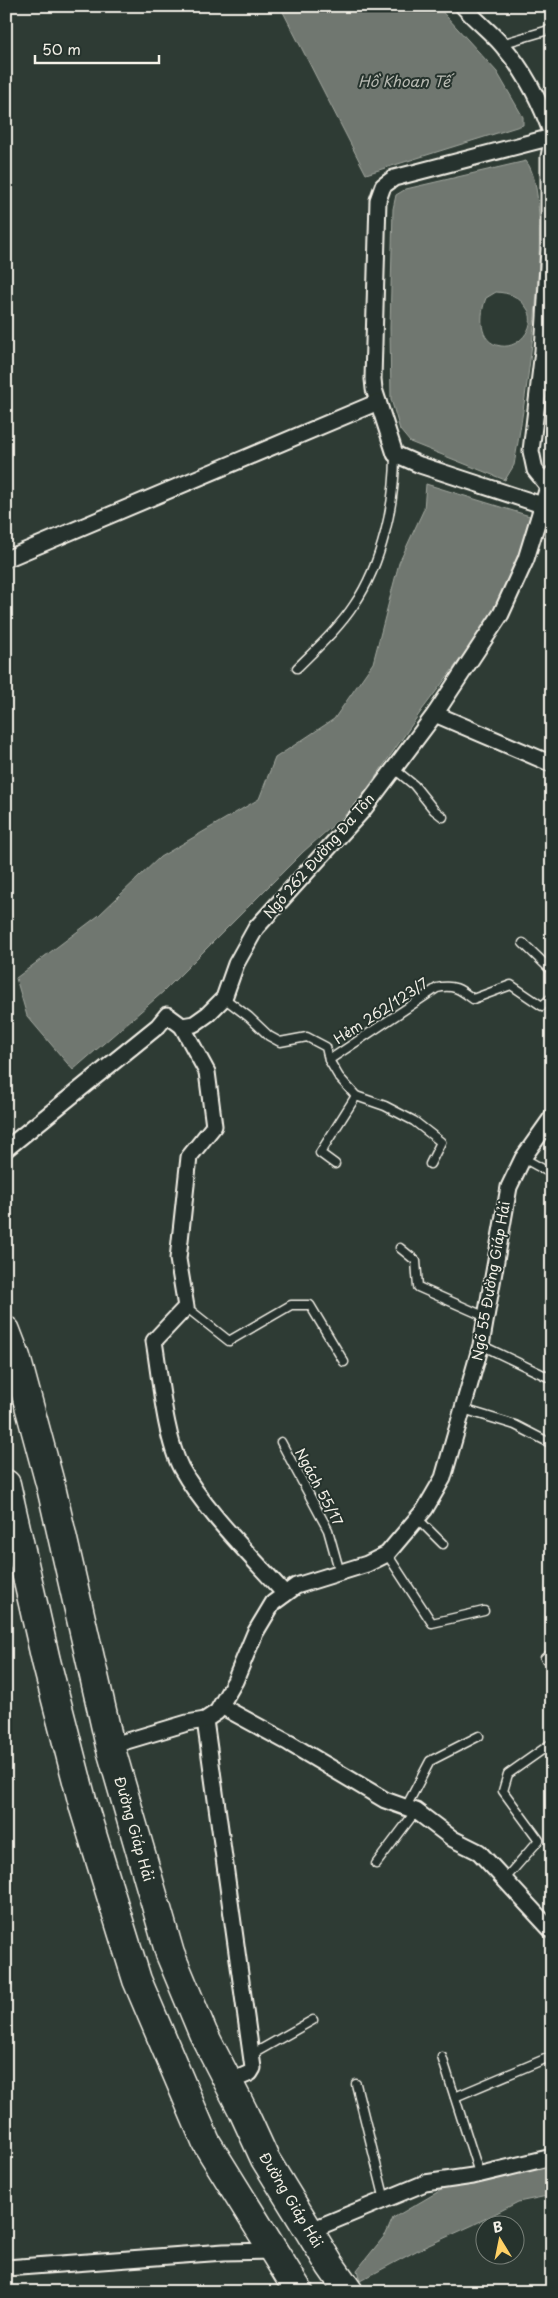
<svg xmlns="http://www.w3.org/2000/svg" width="558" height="2298" font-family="'Playpen Sans',sans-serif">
<rect width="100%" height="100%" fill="#2e3b34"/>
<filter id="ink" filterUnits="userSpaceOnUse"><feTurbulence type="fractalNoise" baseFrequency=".02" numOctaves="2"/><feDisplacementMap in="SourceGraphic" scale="10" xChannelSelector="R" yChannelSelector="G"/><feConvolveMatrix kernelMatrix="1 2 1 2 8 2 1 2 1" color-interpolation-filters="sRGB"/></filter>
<g filter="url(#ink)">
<!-- water -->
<g fill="#6f7770" stroke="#a4a8a0" fill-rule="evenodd">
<polygon points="280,6 437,6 497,72 523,117 523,125 366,174"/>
<path d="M 526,161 C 558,201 524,410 514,465 L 505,480 L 410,442 L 400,430 L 391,399 L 390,328 L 393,209 L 396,195 L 406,189 ZM 496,292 C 510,293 518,296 526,307 C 539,323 521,349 501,346 C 477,343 480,313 486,298 Z"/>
<polygon points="426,484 533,517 501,605 422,710 356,805 303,852 163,992 73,1070 27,1016 16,978 98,916 160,857 259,799 275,758 334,719 373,663 399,563 424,509"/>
<polygon points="552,2164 552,2195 518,2202 473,2225 418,2250 360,2281 357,2270 386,2234 393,2218 460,2179"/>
</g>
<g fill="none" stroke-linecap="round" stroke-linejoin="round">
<!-- lane casing -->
<g stroke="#f4f1e8" stroke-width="11">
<g id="lane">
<polyline points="501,44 552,29"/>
<path d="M 297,668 C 317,648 339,628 354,605 C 382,564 395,504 395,454"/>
<polyline points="393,768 414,785 434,810 443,817"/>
<polyline points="523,943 552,971"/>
<polyline points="224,998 249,1017 269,1036 280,1042 307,1037 326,1047 329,1060 339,1077 356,1096 385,1106 414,1121 441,1142 430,1164"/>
<path d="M 329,1060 L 437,988 C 453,984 460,989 473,999 L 511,985 L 542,1006 L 552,997"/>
<polyline points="523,1158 552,1174"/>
<polyline points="335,1164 320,1153 356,1096"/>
<polyline points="400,1248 416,1261 418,1287 486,1317"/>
<polyline points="186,1307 229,1341 291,1305 310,1305 344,1362"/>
<polyline points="481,1345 552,1379"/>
<polyline points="463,1409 515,1425 552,1444"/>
<polyline points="281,1442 328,1530 340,1573"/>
<polyline points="418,1519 443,1544"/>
<polyline points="387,1554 432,1623 484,1611"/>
<polyline points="545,1658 552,1653"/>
<polyline points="406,1807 430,1761 479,1736"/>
<polyline points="376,1864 416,1811"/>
<polyline points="504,1880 539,1840 503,1791 508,1774 552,1743"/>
<polyline points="251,2055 313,2020"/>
<polyline points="442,2057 479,2173"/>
<polyline points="356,2084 385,2200"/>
<polyline points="455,2097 552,2056"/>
</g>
</g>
<!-- street casing -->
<g stroke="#f4f1e8" stroke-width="19">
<g id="street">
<path d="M 463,6 C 475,20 490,31 502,45 C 525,71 541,103 552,135"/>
<polyline points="548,486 535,470 531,451 543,351 549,249 549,157 552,141"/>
<polyline points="542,505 420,465 395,454 374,389 373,379 378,200 383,186 394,178 552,137"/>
<polyline points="6,559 378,402"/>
<polyline points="435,714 552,764"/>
<path d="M 182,1026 L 207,1072 L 214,1126 L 189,1157 L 178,1259 L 186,1307 L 154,1341 C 160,1376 165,1438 181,1468 C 204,1510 252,1557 285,1594"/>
<polyline points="6,1149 158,1026 167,1015 182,1026 194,1024 208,1014 224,998 236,964 256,928 363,810 435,714 501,614 526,559 552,474"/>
<polyline points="221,1706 289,1743 385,1800 416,1811 453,1839 479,1852 552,1931"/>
<polyline points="205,1720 253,2068 250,2073 229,2082"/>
<polyline points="110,1746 187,1723 205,1720 217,1712 235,1681 255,1633 273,1603 296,1586 367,1564 387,1554 425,1509 443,1478 481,1345 509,1187 523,1158 552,1117"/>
<polyline points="309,2231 425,2183 473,2176 552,2157"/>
<polyline points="6,2268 224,2252 273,2251"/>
</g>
</g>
<!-- highway casing -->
<g stroke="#f4f1e8" stroke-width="31">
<g id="highway">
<polyline points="6,1331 16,1357 51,1487 110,1746 170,1954 203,2033 243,2111 265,2159 330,2265 349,2292"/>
<polyline points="6,1484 46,1661 84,1808 137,1980 206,2142 299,2292"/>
</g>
</g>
<!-- lane -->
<use href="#lane" stroke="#26332d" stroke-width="8"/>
<!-- street -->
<use href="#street" stroke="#26332d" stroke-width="15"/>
<!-- highway -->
<use href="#highway" stroke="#26332d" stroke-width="28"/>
</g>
</g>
<g text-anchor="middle" stroke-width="4" stroke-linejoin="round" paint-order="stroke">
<!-- street labels -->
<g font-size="14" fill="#f4f1e8" stroke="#26332d">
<text transform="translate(319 856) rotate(-49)" y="5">Ngõ 262 Đường Đa Tôn</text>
<text transform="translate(381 1011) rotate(-33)" y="5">Hẻm 262/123/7</text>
<text transform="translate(491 1281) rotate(-80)" y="5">Ngõ 55 Đường Giáp Hải</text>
<text transform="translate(319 1487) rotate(62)" y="5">Ngách 55/17</text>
<text transform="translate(134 1829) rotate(74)" y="5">Đường Giáp Hải</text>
<text transform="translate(291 2200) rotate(59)" y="5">Đường Giáp Hải</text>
</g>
<!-- water labels -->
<g font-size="15" font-style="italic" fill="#b8bab2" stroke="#26332d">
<text x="404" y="87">Hồ Khoan Tế</text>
</g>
</g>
<!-- margin -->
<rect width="558" height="2298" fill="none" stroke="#26332d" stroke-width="25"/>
<rect x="12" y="12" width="533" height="2273" fill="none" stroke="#f4f1e8" stroke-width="2" filter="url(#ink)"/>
<!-- north arrow -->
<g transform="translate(500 2240) rotate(350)"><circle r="24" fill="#26332d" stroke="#787f78"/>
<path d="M0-4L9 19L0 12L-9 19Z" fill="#ffd166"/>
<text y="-8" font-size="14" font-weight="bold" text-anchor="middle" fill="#f4f1e8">B</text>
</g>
<!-- scale -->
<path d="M35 55v8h124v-8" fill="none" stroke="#f4f1e8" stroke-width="2.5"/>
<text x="42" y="55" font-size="15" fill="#f4f1e8" stroke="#26332d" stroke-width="4" paint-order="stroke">50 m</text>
</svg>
